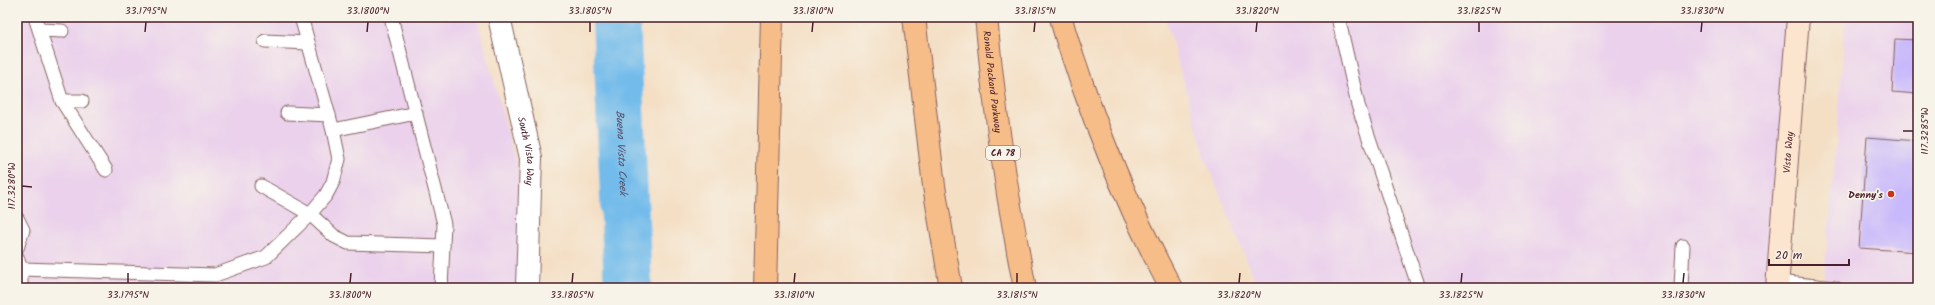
<svg xmlns="http://www.w3.org/2000/svg" width="1935" height="305" font-family="Kalam,sans-serif">
<rect width="100%" height="100%" fill="#f7f3e8"/>
<filter id="ink" filterUnits="userSpaceOnUse"><feTurbulence type="fractalNoise" baseFrequency=".025" numOctaves="2"/><feDisplacementMap in="SourceGraphic" scale="8" xChannelSelector="R" yChannelSelector="G"/><feConvolveMatrix kernelMatrix="1 2 1 2 8 2 1 2 1" color-interpolation-filters="sRGB"/></filter>
<filter id="wash" filterUnits="userSpaceOnUse"><feTurbulence type="fractalNoise" baseFrequency=".012" numOctaves="4" result="noise"/><feDisplacementMap in="SourceGraphic" scale="16" xChannelSelector="R" yChannelSelector="G"/><feGaussianBlur stdDeviation="0.9" result="paint"/><feColorMatrix in="noise" values="0 0 0 0 0 0 0 0 0 0 0 0 0 0 0 0 0 1.4 0 .05"/><feComposite in="paint" operator="in"/></filter>
<g filter="url(#wash)">
<rect width="100%" height="100%" fill="#f4dfc5"/>
<!-- built -->
<g fill="#ebd1ec">
<polygon points="17,17 477,17 518,171 523,288 17,288"/>
<polygon points="1165,17 1797,17 1777,288 1258,288 1206,160"/>
<polygon points="1845,17 1918,17 1918,288 1823,288 1837,138"/>
</g>
<g fill="none" stroke-linecap="round" stroke-linejoin="round">
<!-- river -->
<path stroke="#72bbeb" stroke-width="48" id="s1" d="M 616,17 L 628,288"/>
</g>
<g id="blocks">
<!-- building -->
<g fill="#c8b8fc">
<polygon points="1895,39 1918,40 1918,94 1892,92"/>
<polygon points="1867,137 1918,141 1918,252 1859,248"/>
</g>
</g>
</g>
<g filter="url(#ink)">
<use href="#blocks" fill-opacity="0" stroke="#866261" stroke-width="1"/>
<g fill="none" stroke-linecap="round" stroke-linejoin="round">
<!-- service casing -->
<g stroke="#866261" stroke-width="15">
<g id="service">
<polyline points="35,17 62,101 106,170"/>
<polyline points="391,17 444,224 441,288"/>
<polyline points="1338,17 1358,105 1419,288"/>
<polyline points="40,30 62,31"/>
<polyline points="265,41 308,43"/>
<polyline points="62,101 82,101"/>
<polyline points="287,113 329,115"/>
<polyline points="333,130 416,113"/>
<polyline points="261,186 310,214 334,236 348,243 443,246"/>
<polyline points="17,218 23,230 17,248"/>
<polyline points="17,257 21,269 215,275 266,257 310,214 326,195 333,182 339,159 333,130 301,17"/>
<polyline points="21,269 21,288"/>
<polyline points="1778,282 1835,288"/>
<polyline points="1681,288 1683,246"/>
</g>
</g>
<!-- minor casing -->
<g stroke="#866261" stroke-width="24">
<g id="minor">
<path id="s2" d="M 499,17 L 531,158 L 527,288"/>
</g>
</g>
<!-- secondary casing -->
<g stroke="#866261" stroke-width="24">
<g id="secondary">
<path id="s3" d="M 1777,288 L 1798,17"/>
</g>
</g>
<!-- motorway casing -->
<g stroke="#866261" stroke-width="24">
<g id="motorway">
<polyline points="914,17 934,186 951,288"/>
<path id="s4" d="M 986,17 C 994,108 1007,199 1025,288"/>
<path d="M 1061,17 C 1065,38 1074,58 1080,78 C 1105,151 1135,220 1171,288"/>
<polyline points="765,288 772,17"/>
</g>
</g>
<!-- service -->
<use href="#service" stroke="#fff" stroke-width="13"/>
<!-- minor -->
<use href="#minor" stroke="#fff" stroke-width="22"/>
<!-- secondary -->
<use href="#secondary" stroke="#fce5cf" stroke-width="22"/>
<!-- motorway -->
<use href="#motorway" stroke="#f7bd88" stroke-width="22"/>
</g>
</g>
<!-- ticks -->
<path fill="none" stroke="#4a1f2b" stroke-width="1.5" d="M 145,32 L 146,22M 367,32 L 368,22M 590,32 L 590,22M 812,32 L 813,22M 1034,32 L 1035,22M 1256,32 L 1257,22M 1479,32 L 1479,22M 1701,32 L 1702,22M 1903,131 L 1913,131M 22,186 L 32,187M 128,283 L 128,273M 350,283 L 351,273M 572,283 L 573,273M 794,283 L 795,273M 1017,283 L 1017,273M 1239,283 L 1240,273M 1461,283 L 1462,273M 1683,283 L 1684,273"/>
<!-- markers -->
<circle fill="#c8321e" stroke="#f7f3e8" stroke-width="1.5" cx="1891" cy="194" r="4"/>
<g text-anchor="middle" stroke-width="3.5" stroke-linejoin="round" paint-order="stroke">
<!-- shield labels -->
<rect fill="#f7f3e8" stroke="#7e5f64" stroke-width="1" x="986" y="146" width="34" height="14" rx="3"/>
<g font-size="9" font-weight="bold" fill="#4a1f2b">
<text x="1003" y="156">CA 78</text>
</g>
<!-- street labels -->
<g font-size="10" fill="#4a1f2b" stroke="#f7f3e8">
<text dy="4" stroke="none"><textPath href="#s4" startOffset="65">Ronald Packard Parkway</textPath></text>
<text dy="4" stroke="none"><textPath href="#s2" startOffset="137">South Vista Way</textPath></text>
<text dy="4" stroke="none"><textPath href="#s3" startOffset="136">Vista Way</textPath></text>
</g>
<!-- poi labels -->
<g font-size="10" font-weight="bold" fill="#4a1f2b" stroke="#f7f3e8" text-anchor="end">
<text x="1883" y="198">Denny's</text>
</g>
<!-- water labels -->
<g font-size="11" font-style="italic" fill="#564e65" stroke="#f7f3e8">
<text dy="4" stroke="none"><textPath href="#s1" startOffset="136">Buena Vista Creek</textPath></text>
</g>
</g>
<!-- margin -->
<rect width="1935" height="305" fill="none" stroke="#f7f3e8" stroke-width="44"/>
<!-- scale -->
<path d="M1769 259v6h80v-6" fill="none" stroke="#4a1f2b" stroke-width="2"/>
<text x="1775" y="259" font-size="12" fill="#4a1f2b" stroke="#f7f3e8" stroke-width="3" paint-order="stroke">20 m</text>
<rect x="22" y="22" width="1891" height="261" fill="none" stroke="#4a1f2b" stroke-width="1.5"/>
<g font-size="10" text-anchor="middle" fill="#4a1f2b">
<text x="146" y="14">33.1795°N</text>
<text x="368" y="14">33.1800°N</text>
<text x="590" y="14">33.1805°N</text>
<text x="813" y="14">33.1810°N</text>
<text x="1035" y="14">33.1815°N</text>
<text x="1257" y="14">33.1820°N</text>
<text x="1479" y="14">33.1825°N</text>
<text x="1702" y="14">33.1830°N</text>
<text transform="translate(1924 131) rotate(-90)" y="4">117.3285°W</text>
<text transform="translate(11 186) rotate(-90)" y="4">117.3280°W</text>
<text x="128" y="298">33.1795°N</text>
<text x="350" y="298">33.1800°N</text>
<text x="572" y="298">33.1805°N</text>
<text x="794" y="298">33.1810°N</text>
<text x="1017" y="298">33.1815°N</text>
<text x="1239" y="298">33.1820°N</text>
<text x="1461" y="298">33.1825°N</text>
<text x="1683" y="298">33.1830°N</text>
</g>
</svg>
